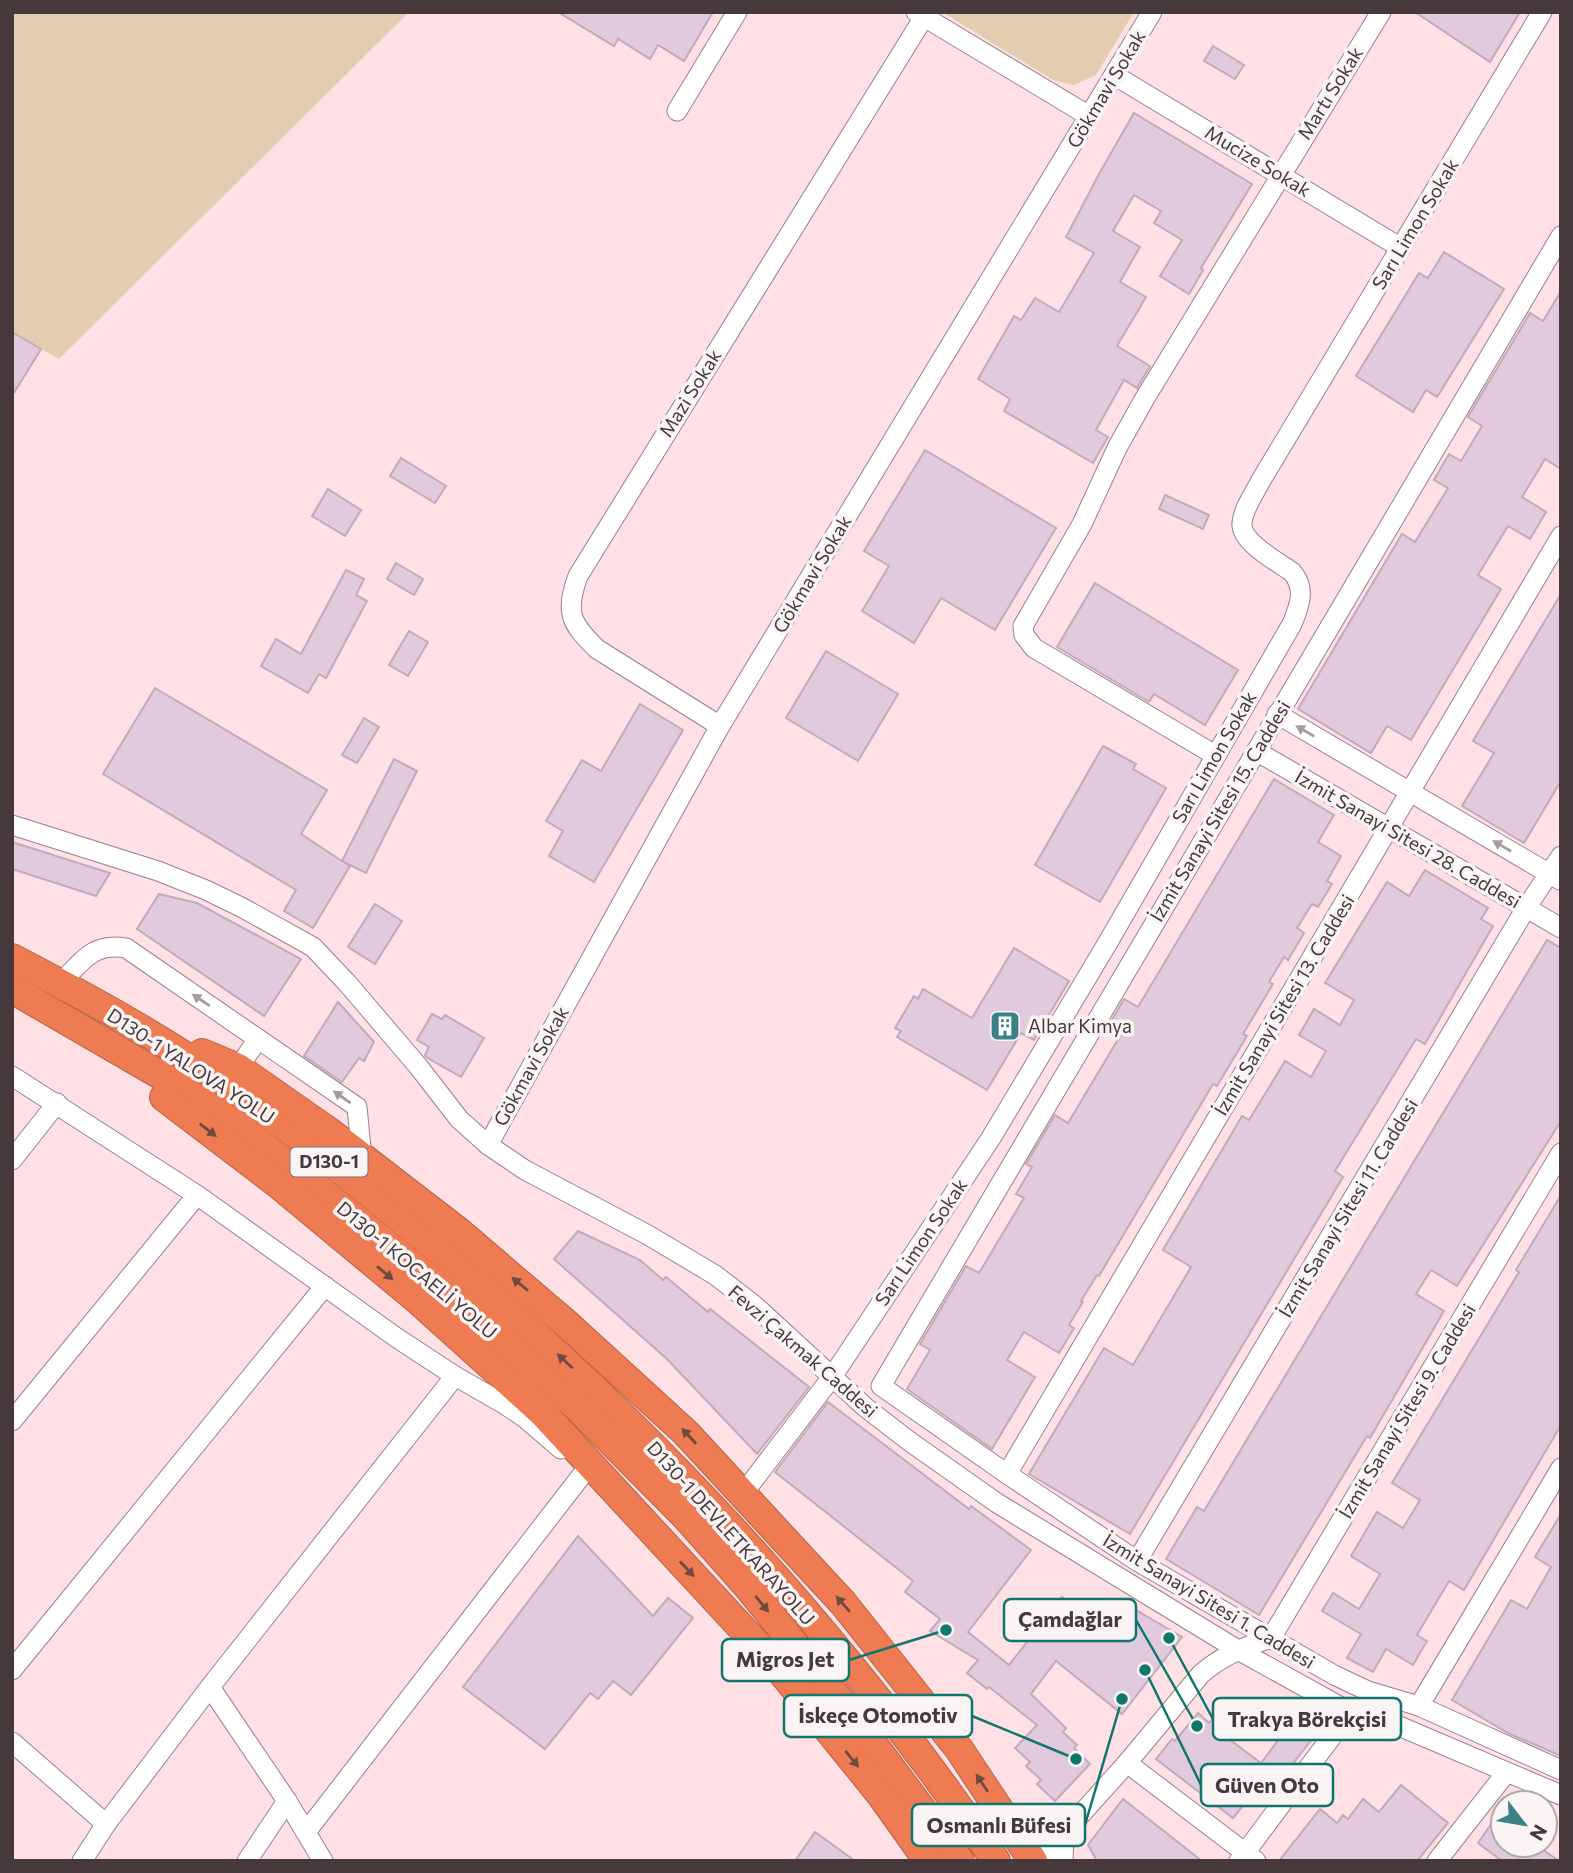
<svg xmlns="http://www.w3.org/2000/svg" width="1573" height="1873" font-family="Commissioner,sans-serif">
<rect width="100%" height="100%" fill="#ffe0e5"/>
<!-- green -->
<g fill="#e2cdb1">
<polygon points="12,12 409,12 59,359 12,332"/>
<polygon points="942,12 1134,12 1096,75 1074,85 1053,80"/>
</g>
<!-- building -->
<g fill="#e0cadb" stroke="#c0aabb" stroke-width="2">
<polygon points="558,12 713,12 684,61 658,45 650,59 618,39 614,46"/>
<polygon points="1415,12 1520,12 1490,62"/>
<polygon points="1213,46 1244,65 1235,79 1204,61"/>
<polygon points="1134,113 1252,184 1201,268 1203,270 1189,294 1160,276 1182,240 1154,223 1161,211 1134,195 1113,231 1140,247 1120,282 1146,297 1117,346 1150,366 1137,388 1124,380 1096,430 1108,437 1093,463 1004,411 1010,399 978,379 1014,316 1021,320 1035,298 1059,312 1094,253 1066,237 1099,174"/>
<polygon points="1444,252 1504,289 1437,397 1426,390 1413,412 1356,376 1419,273 1428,278"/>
<polygon points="1561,291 1561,469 1545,459 1522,497 1546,512 1530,539 1508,526 1478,575 1501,589 1411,740 1387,726 1371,753 1298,709 1402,534 1415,542 1448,488 1434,480 1449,454 1461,461 1482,426 1468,417 1530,313 1543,321"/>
<polygon points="12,332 41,349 12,396"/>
<polygon points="925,450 1056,528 995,630 941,598 914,643 862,611 889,566 864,551"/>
<polygon points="401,458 446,486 435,503 390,476"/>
<polygon points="328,489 361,510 345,536 312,516"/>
<polygon points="1165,495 1209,515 1203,529 1159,509"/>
<polygon points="396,563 423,579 414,595 387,579"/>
<polygon points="346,570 364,579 356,595 367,601 326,678 319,674 308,693 261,666 276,639 301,654"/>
<polygon points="1095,583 1238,670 1205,725 1154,694 1149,702 1057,647"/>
<polygon points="1561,594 1561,781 1524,843 1462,806 1494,753 1473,741"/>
<polygon points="409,631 428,642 408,676 389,665"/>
<polygon points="826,651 898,694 858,761 786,718"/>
<polygon points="155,688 327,790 301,834 342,861 394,759 417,771 366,873 342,861 350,866 313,928 284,911 296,890 103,774"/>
<polygon points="640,704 683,730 594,882 549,856 563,831 546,821 582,760 601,771"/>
<polygon points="364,718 379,727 357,763 342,755"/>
<polygon points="1103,746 1136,764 1133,769 1166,788 1100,902 1035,865"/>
<polygon points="1274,779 1334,815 1318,842 1341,856 1327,881 1332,884 1318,907 1312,904 1297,928 1304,933 1288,960 1284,957 1269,982 1273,984 1243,1034 1247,1036 1217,1086 1213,1084 1099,1276 1097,1275 1081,1301 1083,1302 1069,1325 1074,1328 1059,1353 1024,1332 1007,1360 1035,1377 992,1449 907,1389 930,1350 920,1344 966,1266 979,1273 1024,1198 1016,1194 1032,1167 1026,1164 1055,1115 1068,1123 1123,1031 1110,1023 1124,999 1138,1007"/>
<polygon points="12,842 110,873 96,896 12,869"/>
<polygon points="1425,870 1488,908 1481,919 1493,926 1425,1044 1416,1039 1335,1171 1343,1177 1130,1534 1029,1474 1104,1348 1133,1365 1191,1267 1163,1250 1242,1116 1249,1120 1285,1061 1311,1077 1326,1051 1299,1035 1314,1009 1340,1025 1354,1000 1325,983 1387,882 1409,896"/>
<polygon points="159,894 197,903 301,959 264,1016 137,929"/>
<polygon points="375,904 402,921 375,964 348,947"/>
<polygon points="1547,940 1561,948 1561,1121 1457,1286 1431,1270 1416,1294 1444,1311 1370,1438 1367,1436 1259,1615 1166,1559 1197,1507 1204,1511"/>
<polygon points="1014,948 1069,981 1034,1040 1021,1033 987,1090 897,1037 901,1031 895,1028 914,996 918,999 923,989 972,1018"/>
<polygon points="338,1002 374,1042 364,1061 359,1058 342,1082 304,1056"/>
<polygon points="432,1014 442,1019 445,1015 484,1038 461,1077 426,1057 425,1055 429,1047 417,1040"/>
<polygon points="1561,1195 1561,1425 1464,1590 1449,1581 1417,1635 1427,1641 1413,1665 1386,1649 1373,1672 1347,1658 1361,1634 1322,1611 1333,1593 1359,1609 1380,1574 1351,1556 1377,1512 1403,1528 1420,1500 1392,1483 1519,1272 1516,1270"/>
<polygon points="578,1231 640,1260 663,1280 666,1277 708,1312 710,1309 809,1387 757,1454 667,1359 554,1259"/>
<polygon points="828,1402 969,1509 971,1506 1031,1550 968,1632 1009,1665 1062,1597 1096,1623 1117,1599 1182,1637 1122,1714 1056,1661 1031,1694 1066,1728 1063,1732 1077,1745 1074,1748 1090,1764 1055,1801 1037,1784 1041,1780 1026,1766 1030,1762 1015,1748 1037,1725 989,1687 987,1689 967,1673 978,1660 930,1631 940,1619 905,1592 913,1581 775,1472"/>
<polygon points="1561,1514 1561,1756 1508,1733 1452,1700 1511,1600 1527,1609 1551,1567 1535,1557"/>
<polygon points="578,1536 653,1616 668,1598 693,1618 631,1695 613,1681 598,1699 590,1693 545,1749 463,1687"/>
<polygon points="1221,1708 1238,1721 1225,1736 1261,1763 1298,1714 1319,1730 1281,1779 1271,1771 1233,1818 1156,1759 1172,1739 1175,1741 1198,1713 1209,1723"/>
<polygon points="1401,1785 1448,1823 1417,1861 1279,1861 1320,1809 1337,1823 1343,1815 1348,1819 1363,1799 1379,1812"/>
<polygon points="1123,1799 1202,1861 1097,1861 1088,1845"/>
<polygon points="1503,1807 1503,1845 1536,1845 1559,1861 1502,1861 1478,1843"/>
<polygon points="815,1832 855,1861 795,1861"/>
</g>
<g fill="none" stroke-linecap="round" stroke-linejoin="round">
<!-- minor casing -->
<g stroke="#9c8085" stroke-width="21">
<g id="minor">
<polyline points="916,12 1089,116"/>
<polyline points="1114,75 1401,248"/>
<polyline points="677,111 737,12"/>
<polyline points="1561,236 881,1386 1007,1474 1137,1561 1334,1675 1368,1691 1419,1706 1561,1770"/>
<polyline points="1277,714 1560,880"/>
<path d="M 720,726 L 597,649 C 570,623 565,612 578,576 L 924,17"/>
<polyline points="1256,751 1561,928"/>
<polyline points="1215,755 1034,648 1024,635 1023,626 1082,524 1117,448 1145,398 1381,12"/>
<polyline points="12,825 158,871 206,890 241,907 313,947 348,984 418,1066 459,1119 488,1145 525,1170 648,1235 715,1275 754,1305 865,1407 909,1441 997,1503 1238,1650 1350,1712 1399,1726 1561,1795"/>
<path d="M 61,983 C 81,962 93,942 126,948 L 357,1107 L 362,1158"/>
<polyline points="238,1068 258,1039"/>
<polyline points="12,1076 197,1195 397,1338 455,1376 504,1404 525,1418 561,1449"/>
<polyline points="488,1145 720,726 1152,12"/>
<polyline points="12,1160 57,1103"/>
<polyline points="12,1421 197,1195"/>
<polyline points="1007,1474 1561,536"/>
<path d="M 742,1495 L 832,1377 L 991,1138 L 1107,944 L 1292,624 C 1300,605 1306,588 1292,572 C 1278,562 1240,542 1242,523 C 1243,509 1254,494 1260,482 L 1542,12"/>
<polyline points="1137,1561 1526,908 1561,856"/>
<polyline points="12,1670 325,1286"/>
<polyline points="210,1687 287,1801 323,1861"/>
<polyline points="1419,1706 1561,1468"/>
<polyline points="12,1742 106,1824"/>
<polyline points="1127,1763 1256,1861"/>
<polyline points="306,1832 585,1471"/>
<polyline points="82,1861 106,1824 210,1687 455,1376"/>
<polyline points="247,1861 287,1801"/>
<path d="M 1039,1861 L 1127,1763 L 1201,1674 C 1221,1656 1245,1646 1271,1638 L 1561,1153"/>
<polyline points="1063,1861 1064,1831"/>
<polyline points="1239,1861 1350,1712"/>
<polyline points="1437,1861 1506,1773"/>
</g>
</g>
<!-- highway casing -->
<g stroke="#b36449" stroke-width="30">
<g id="highway">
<path d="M 12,958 C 90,999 168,1041 239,1093 C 303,1138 364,1189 425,1239 C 643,1419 837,1627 996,1861"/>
<polyline points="12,989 171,1081 238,1126 324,1193 460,1304 576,1406 686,1517 749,1588 856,1721 960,1861"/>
<polyline points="202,1053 238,1068 328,1131 459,1232 569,1326 686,1433 843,1603 959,1749 1033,1861"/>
<polyline points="164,1097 278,1184 419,1301 542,1412 776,1665 881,1795 928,1861"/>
</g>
</g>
<!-- minor -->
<use href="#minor" stroke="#fff" stroke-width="19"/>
<!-- highway -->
<use href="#highway" stroke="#ee7b51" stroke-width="28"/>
</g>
<!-- one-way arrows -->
<defs><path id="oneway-solid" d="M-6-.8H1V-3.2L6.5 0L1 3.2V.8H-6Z" transform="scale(1.75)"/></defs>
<g fill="#a29c9d">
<use href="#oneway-solid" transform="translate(1305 731) rotate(-150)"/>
<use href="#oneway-solid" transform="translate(1502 846) rotate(-150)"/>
<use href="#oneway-solid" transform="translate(201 1000) rotate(-146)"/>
<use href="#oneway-solid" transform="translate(342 1097) rotate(-145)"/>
</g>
<g fill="#6f4a40">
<use href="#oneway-solid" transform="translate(208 1130) rotate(38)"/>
<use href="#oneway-solid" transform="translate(385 1273) rotate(40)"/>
<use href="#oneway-solid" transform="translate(520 1284) rotate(-140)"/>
<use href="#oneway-solid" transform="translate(565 1361) rotate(-137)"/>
<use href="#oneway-solid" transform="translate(689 1436) rotate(-133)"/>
<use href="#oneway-solid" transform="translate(687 1569) rotate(47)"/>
<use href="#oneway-solid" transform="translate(762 1604) rotate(51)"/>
<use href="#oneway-solid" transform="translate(843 1604) rotate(-131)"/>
<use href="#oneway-solid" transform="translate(852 1759) rotate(51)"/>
<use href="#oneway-solid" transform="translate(982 1783) rotate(-124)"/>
</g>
<!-- icons -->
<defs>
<g id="building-square" transform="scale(1.575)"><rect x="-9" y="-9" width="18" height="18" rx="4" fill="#398185" stroke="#fbf4f5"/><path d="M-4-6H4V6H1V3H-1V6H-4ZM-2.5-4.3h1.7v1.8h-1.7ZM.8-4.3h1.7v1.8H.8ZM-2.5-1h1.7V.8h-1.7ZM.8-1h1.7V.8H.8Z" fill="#fff"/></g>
</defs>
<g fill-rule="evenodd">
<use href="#building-square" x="1005" y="1026"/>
</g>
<g text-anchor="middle" stroke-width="7" stroke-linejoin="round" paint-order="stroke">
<!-- shield labels -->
<rect fill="#fbf4f5" stroke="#7c7173" stroke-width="2" x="290.5" y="1147.5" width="77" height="29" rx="5"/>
<g font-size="18" font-weight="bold" fill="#45393b">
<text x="329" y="1168">D130-1</text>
</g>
<!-- street labels -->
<g font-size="19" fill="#45393b" stroke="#fbf4f5">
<text transform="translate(1106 89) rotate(-59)" y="7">Gökmavi Sokak</text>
<text transform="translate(1330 93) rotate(-58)" y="7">Martı Sokak</text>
<text transform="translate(1258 161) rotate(31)" y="7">Mucize Sokak</text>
<text transform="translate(1415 224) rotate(-59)" y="7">Sarı Limon Sokak</text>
<text transform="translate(690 393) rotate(-58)" y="7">Mazi Sokak</text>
<text transform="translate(812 574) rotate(-59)" y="7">Gökmavi Sokak</text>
<text transform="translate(1214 757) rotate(-60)" y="7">Sarı Limon Sokak</text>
<text transform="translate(1220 811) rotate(-59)" y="7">İzmit Sanayi Sitesi 15. Caddesi</text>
<text transform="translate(1408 839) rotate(30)" y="7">İzmit Sanayi Sitesi 28. Caddesi</text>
<text transform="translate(1284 1005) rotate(-59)" y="7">İzmit Sanayi Sitesi 13. Caddesi</text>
<text transform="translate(191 1066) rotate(33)" y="7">D130-1 YALOVA YOLU</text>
<text transform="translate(531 1066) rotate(-61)" y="7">Gökmavi Sokak</text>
<text transform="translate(1348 1208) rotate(-59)" y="7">İzmit Sanayi Sitesi 11. Caddesi</text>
<text transform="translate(921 1242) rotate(-56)" y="7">Sarı Limon Sokak</text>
<text transform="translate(417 1270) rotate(40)" y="7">D130-1 KOCAELİ YOLU</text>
<text transform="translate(803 1351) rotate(41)" y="7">Fevzi Çakmak Caddesi</text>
<text transform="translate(1407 1411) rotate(-59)" y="7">İzmit Sanayi Sitesi 9. Caddesi</text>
<text transform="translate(731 1533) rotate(48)" y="7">D130-1 DEVLETKARAYOLU</text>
<text transform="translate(1209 1601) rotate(31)" y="7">İzmit Sanayi Sitesi 1. Caddesi</text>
</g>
<!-- poi labels -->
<g font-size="19" fill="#45393b" stroke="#fbf4f5" text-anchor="start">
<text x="1028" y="1033">Albar Kimya</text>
</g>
</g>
<!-- callouts -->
<path fill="none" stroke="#0f766e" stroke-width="2.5" d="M1197 1726L1136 1620M946 1630L849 1660M1076 1759L972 1716M1169 1638L1213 1719M1145 1670L1201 1785M1122 1699L1085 1825"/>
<g fill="#0f766e" stroke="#fbf4f5" stroke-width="2.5">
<circle cx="1197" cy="1726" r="7"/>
<circle cx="946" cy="1630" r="7"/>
<circle cx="1076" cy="1759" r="7"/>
<circle cx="1169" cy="1638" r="7"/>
<circle cx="1145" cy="1670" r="7"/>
<circle cx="1122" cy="1699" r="7"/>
</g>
<g fill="#fbf4f5" stroke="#0f766e" stroke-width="2.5">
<rect x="1004" y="1599" width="132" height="42" rx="7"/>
<rect x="722" y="1639" width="127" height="42" rx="7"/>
<rect x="784" y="1695" width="188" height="42" rx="7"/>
<rect x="1213" y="1698" width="188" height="42" rx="7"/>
<rect x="1201" y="1764" width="132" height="42" rx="7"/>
<rect x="912" y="1804" width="173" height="42" rx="7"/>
</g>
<g font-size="21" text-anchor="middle" font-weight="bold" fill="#45393b">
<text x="1070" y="1627">Çamdağlar</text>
<text x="785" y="1667">Migros Jet</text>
<text x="878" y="1723">İskeçe Otomotiv</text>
<text x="1307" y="1727">Trakya Börekçisi</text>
<text x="1267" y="1793">Güven Oto</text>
<text x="999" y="1833">Osmanlı Büfesi</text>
</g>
<!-- border -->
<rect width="1573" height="1873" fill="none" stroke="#45393b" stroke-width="28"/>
<!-- north arrow -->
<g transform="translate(1524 1824) rotate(121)"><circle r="33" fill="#fbf4f5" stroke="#b2a9ab" stroke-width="2"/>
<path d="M0-5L12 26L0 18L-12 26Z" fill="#398185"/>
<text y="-10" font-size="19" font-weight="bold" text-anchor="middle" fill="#45393b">N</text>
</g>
</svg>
